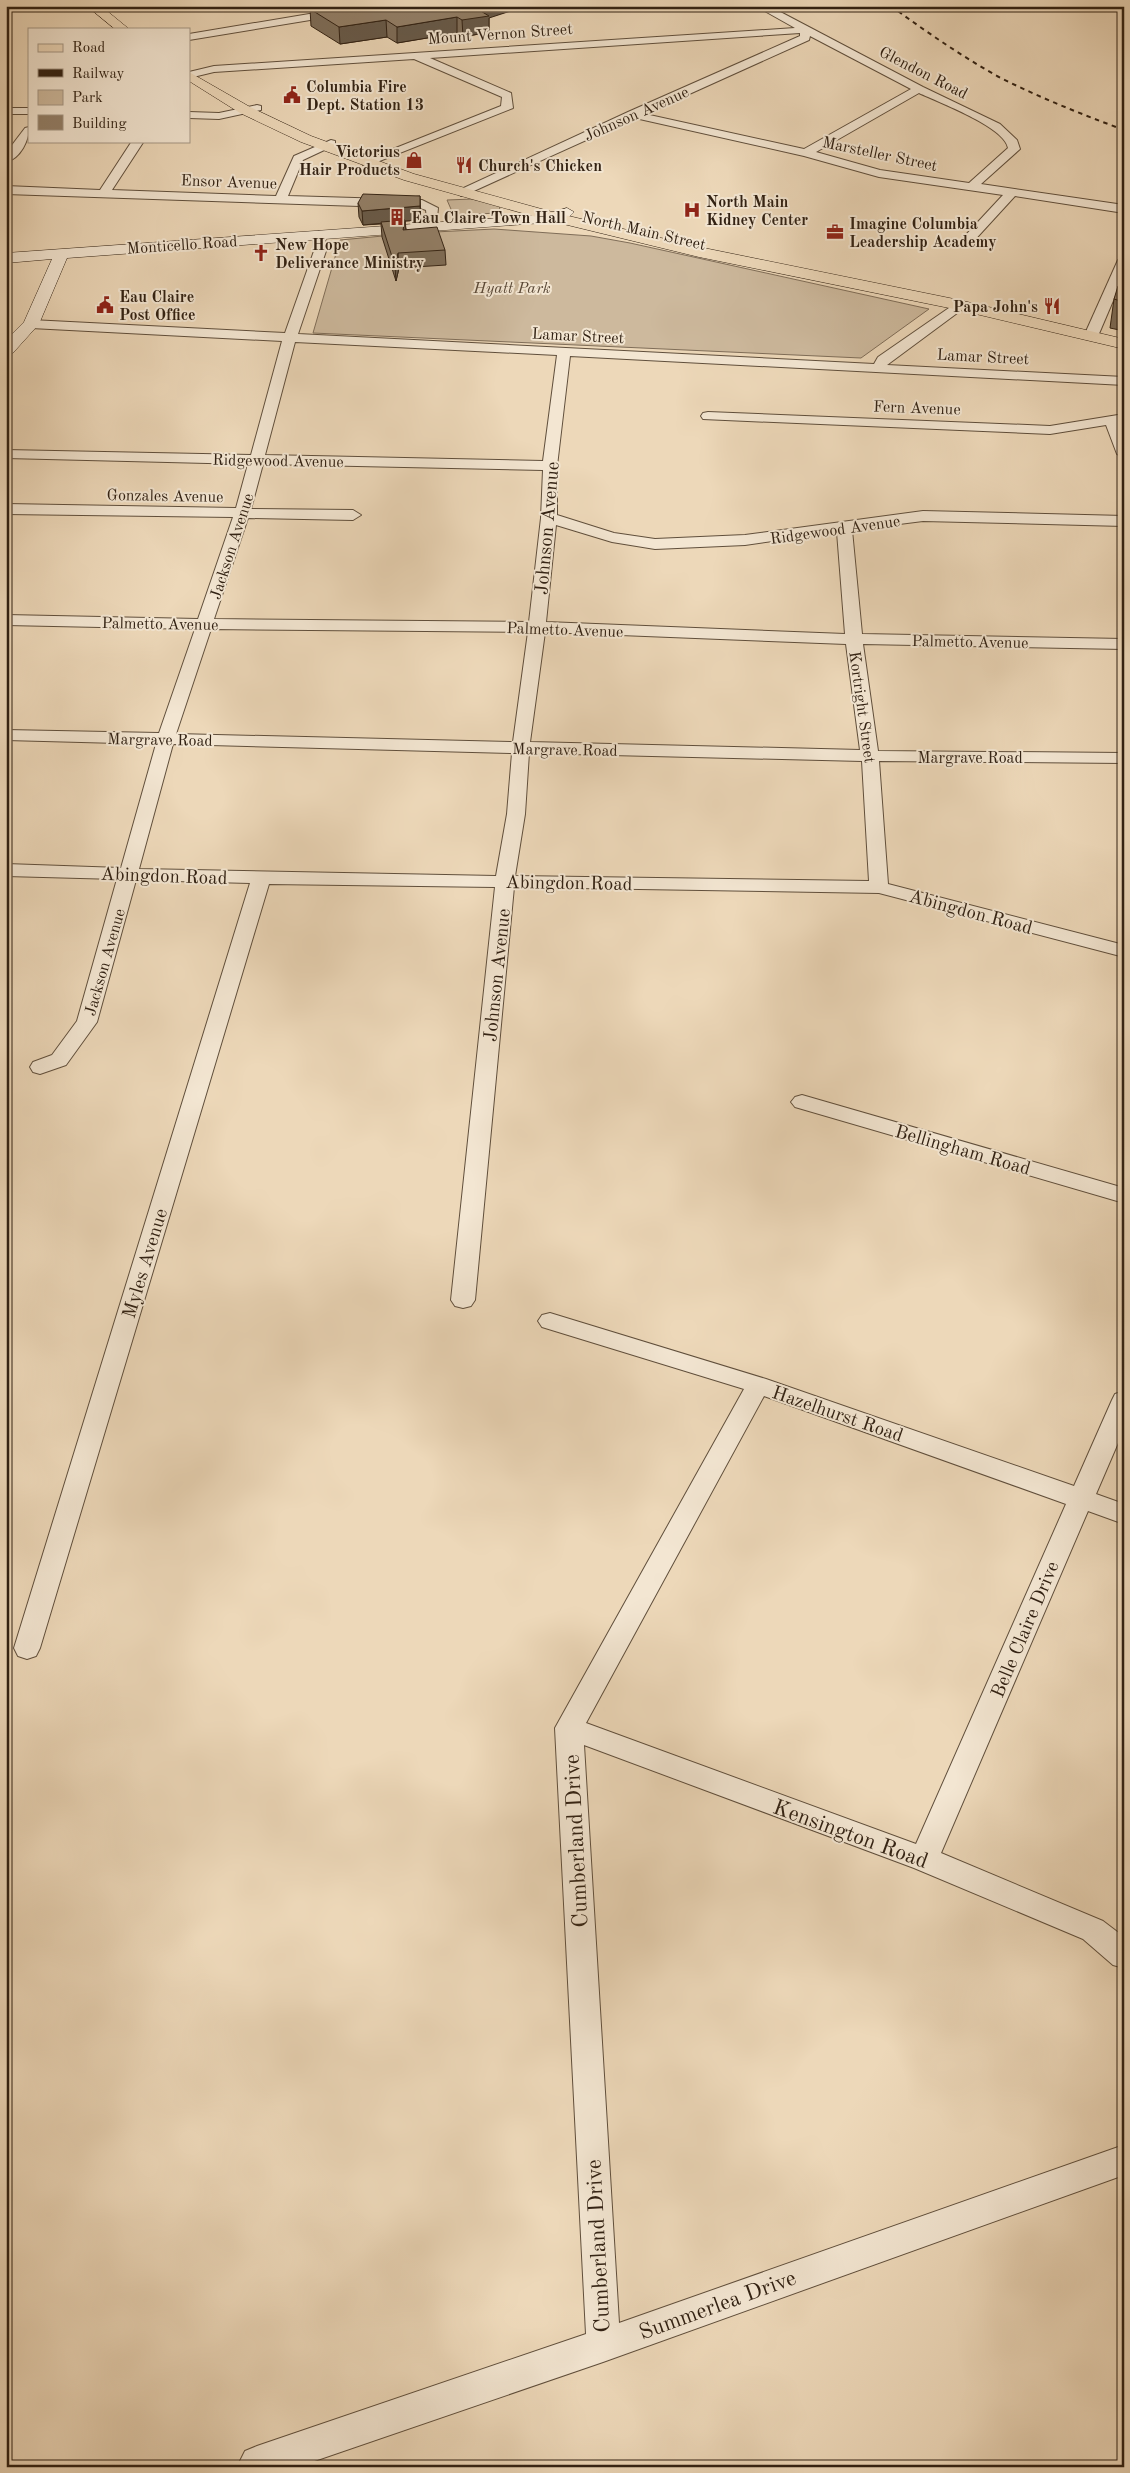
<svg xmlns="http://www.w3.org/2000/svg" width="1130" height="2473" font-family="'Old Standard TT',serif">
<rect width="100%" height="100%" fill="#edd8b9"/>
<filter id="stains"><feTurbulence type="fractalNoise" baseFrequency=".004" numOctaves="4"/><feColorMatrix values="0 0 0 0 .2 0 0 0 0 .09 0 0 0 0 .02 0 0 0 .5 -.17"/></filter>
<radialGradient id="worn" r=".72"><stop offset=".6" stop-color="#630" stop-opacity="0"/><stop offset="1" stop-color="#630" stop-opacity=".3"/></radialGradient>
<!-- green -->
<g fill="#cdb99d" stroke="#7f6d58">
<polygon points="472,199 498,205 500,208 498,211 494,213 454,216 447,200"/>
<polygon points="494,229 591,236 630,243 929,309 861,358 313,333 340,240 415,233"/>
</g>
<g fill="none" stroke-linecap="round" stroke-linejoin="round">
<!-- street casing -->
<g stroke="#604f3c" stroke-width="2">
<g id="street">
<polygon points="357,6 382,6 377,9 189,40 189,34"/>
<path d="M 756,6 L 769,6 L 923,87 L 1000,124 L 1017,140 L 1020,149 L 981,184 L 1124,205 L 1124,213 L 1015,196 L 971,244 L 963,244 L 961,241 L 963,238 L 1003,195 L 879,177 L 804,156 L 635,118 L 465,195 L 461,196 L 455,192 L 628,112 L 800,36 L 800,33 L 430,58 L 511,93 L 513,108 L 367,166 L 363,165 L 363,161 L 501,106 L 502,97 L 414,59 L 214,72 L 189,78 L 189,72 L 214,66 L 795,28 ZM 810,36 L 911,89 L 804,149 L 645,114 L 809,40 ZM 919,93 C 938,102 1005,127 1008,148 L 969,183 L 880,170 L 816,152 Z"/>
<polygon points="257,105 261,106 261,110 219,119 189,118 189,112 219,113"/>
<rect x="6" y="108" width="23" height="6"/>
<path d="M 29,127 C 29,140 21,158 6,162 L 6,153 L 25,128 Z"/>
<polygon points="331,140 335,141 335,145 303,160 288,196 422,200 438,208 436,229 428,229 426,210 420,208 6,194 6,186 100,190 132,141 144,141 112,190 276,196 294,156"/>
<path d="M 319,231 L 325,235 L 326,251 L 298,334 L 874,364 L 878,357 L 959,301 L 966,305 L 964,308 L 887,365 L 1124,377 L 1124,385 L 570,356 L 557,466 L 557,515 L 614,533 L 655,539 L 745,535 L 923,511 L 1124,516 L 1124,526 L 923,521 L 852,530 L 862,634 L 1124,639 L 1124,649 L 863,644 L 878,751 L 1124,753 L 1124,763 L 879,761 L 888,884 L 1124,945 L 1124,957 L 879,893 L 514,887 L 475,1300 L 471,1306 L 463,1308 L 455,1306 L 451,1300 L 495,887 L 269,884 L 40,1648 L 36,1656 L 27,1659 L 18,1656 L 14,1648 L 250,883 L 136,880 L 97,1022 L 66,1065 L 40,1074 L 33,1072 L 30,1067 L 33,1062 L 52,1055 L 77,1021 L 117,879 L 6,876 L 6,864 L 121,868 L 156,744 L 6,740 L 6,730 L 159,733 L 195,629 L 6,625 L 6,615 L 198,619 L 233,517 L 6,514 L 6,504 L 236,508 L 248,464 L 6,458 L 6,450 L 251,455 L 282,341 L 31,328 L 24,324 L 31,320 L 285,333 L 314,251 L 313,235 ZM 295,342 L 557,355 L 543,461 L 265,455 ZM 263,464 L 543,470 L 541,518 L 529,622 L 214,619 L 248,518 L 353,520 L 361,515 L 353,510 L 251,509 ZM 556,525 L 612,542 L 655,549 L 745,545 L 837,532 L 845,634 L 546,622 ZM 211,629 L 528,632 L 513,742 L 176,734 ZM 545,632 L 846,644 L 860,750 L 530,742 ZM 173,744 L 512,753 L 507,814 L 496,876 L 139,869 ZM 529,753 L 862,761 L 869,881 L 515,876 L 525,814 Z"/>
<polygon points="1124,256 1124,275 1098,336 1091,340 1086,339 1084,336 1118,260"/>
<polygon points="708,412 1050,426 1124,414 1124,422 1119,423 1124,435 1124,458 1117,454 1106,425 1050,434 703,419 701,416 703,413"/>
<polygon points="802,1095 1124,1188 1124,1203 795,1107 791,1102 795,1097"/>
<path d="M 550,1313 L 766,1379 L 1074,1486 L 1112,1400 L 1115,1394 L 1124,1391 L 1124,1429 L 1096,1494 L 1124,1504 L 1124,1524 L 1088,1511 L 941,1853 L 1103,1921 L 1124,1937 L 1124,1968 L 1113,1965 L 1083,1939 L 914,1868 L 584,1745 L 619,2323 L 1124,2145 L 1124,2175 L 603,2362 L 297,2467 L 237,2467 L 245,2451 L 257,2446 L 586,2334 L 555,1728 L 744,1389 L 542,1327 L 538,1321 L 542,1315 ZM 764,1396 L 1066,1504 L 916,1844 L 586,1723 Z"/>
</g>
</g>
<!-- secondary casing -->
<g stroke="#312113" stroke-width="1">
<path id="secondary" d="M 567,208 L 574,212 C 565,224 540,223 526,224 L 67,258 L 39,324 L 12,354 L 6,355 L 6,340 L 24,322 L 52,259 L 6,263 L 6,253 L 526,216 L 550,213 Z"/>
</g>
<!-- primary casing -->
<g stroke="#312113" stroke-width="1">
<g id="primary">
<polygon points="87,6 101,6 129,29 115,29"/>
<polygon points="189,72 250,107 311,136 414,174 556,213 699,247 959,300 1124,339 1124,349 959,310 699,257 547,220 404,180 301,142 240,113 189,81"/>
</g>
</g>
<!-- street -->
<use href="#street" fill="#f3e6d2" fill-rule="evenodd"/>
<!-- secondary -->
<use href="#secondary" fill="#f3e6d2" fill-rule="evenodd"/>
<!-- primary -->
<use href="#primary" fill="#edd8b9" fill-rule="evenodd"/>
<!-- rail -->
<path stroke="#312113" stroke-width="2" stroke-dasharray="4.5 4.5" stroke-linecap="butt" d="M 891,6 C 925,31 960,55 997,76 C 1038,97 1081,114 1124,130"/>
</g>
<!-- wall -->
<g fill="#7e6e5a" stroke="#312113">
<polygon points="310,9 489,18 489,32 463,37 457,33 397,43 387,37 340,44 311,26"/>
<polygon points="420,196 421,220 405,221 406,229 445,250 446,265 399,268 396,281 382,237 381,224 363,225 359,217 358,203"/>
<polygon points="1124,285 1124,331 1110,328 1114,299"/>
</g>
<!-- shaded-wall -->
<g fill="#675a4a" stroke="#312113">
<polygon points="475,6 526,6 489,18 489,32 463,37 462,20 474,7"/>
<polygon points="457,17 457,33 397,43 397,27"/>
<polygon points="386,20 387,37 340,44 339,27"/>
<polygon points="420,206 421,220 405,221 406,235 403,230 405,221 363,225 362,211"/>
<polygon points="398,253 399,268 396,281 395,266"/>
</g>
<!-- building -->
<g fill="#938069" stroke="#312113">
<polygon points="328,6 475,6 474,7 489,16 462,20 457,17 397,27 386,20 339,27 310,9"/>
<polygon points="363,194 420,196 420,206 362,211 358,203"/>
<polygon points="405,220 403,230 437,227 445,250 398,253 395,266 381,222"/>
<polygon points="1124,285 1124,302 1114,299 1118,286 1123,287"/>
</g>
<!-- icons -->
<defs>
<g id="civic-bare" transform="scale(1.35)"><path d="M-.6-6.5H3V-4.5H.6V-3L4-1V1h2V6H-6V1h2V-1L-.6-3ZM-1.2 2.5V6h2.4V2.5Z" fill="#8f2418" stroke="#f3e6d2" stroke-width="2.5" paint-order="stroke"/></g>
<g id="shop-bare" transform="scale(1.35)"><path d="M-5-2.5h2.3a2.7 3.5 0 0 1 5.4 0H5L5.5 6h-11ZM-1.5-2.5h3a1.5 2.3 0 0 0-3 0Z" fill="#8f2418" stroke="#f3e6d2" stroke-width="2.5" paint-order="stroke"/></g>
<g id="restaurant-bare" transform="scale(1.35)"><path d="M-5-6h1v4h1v-4h1v4h1v-4h1v5L-1.5 .5V6h-2V.5L-5-1ZM5-6V6H3V1.5H1.5Q1.5-4 5-6Z" fill="#8f2418" stroke="#f3e6d2" stroke-width="2.5" paint-order="stroke"/></g>
<g id="hospital-bare" transform="scale(1.35)"><path d="M-5-5h3v3.5h4V-5h3V5h-3V1.5h-4V5h-3Z" fill="#8f2418" stroke="#f3e6d2" stroke-width="2.5" paint-order="stroke"/></g>
<g id="building-bare" transform="scale(1.35)"><path d="M-4-6H4V6H1V3H-1V6H-4ZM-2.5-4.3h1.7v1.8h-1.7ZM.8-4.3h1.7v1.8H.8ZM-2.5-1h1.7V.8h-1.7ZM.8-1h1.7V.8H.8Z" fill="#8f2418" stroke="#f3e6d2" stroke-width="2.5" paint-order="stroke"/></g>
<g id="office-bare" transform="scale(1.35)"><path d="M-6-3h4V-5.5h4V-3h4V5H-6ZM-1-4.5V-3h2v-1.5ZM-6 0V1H6V0Z" fill="#8f2418" stroke="#f3e6d2" stroke-width="2.5" paint-order="stroke"/></g>
<g id="church-bare" transform="scale(1.35)"><path d="M-1.2-6h2.4v3.5h3.3v2.4h-3.3V6h-2.4V-.1h-3.3v-2.4h3.3Z" fill="#8f2418" stroke="#f3e6d2" stroke-width="2.5" paint-order="stroke"/></g>
</defs>
<g fill-rule="evenodd">
<use href="#civic-bare" x="292" y="95"/>
<use href="#shop-bare" x="414" y="160"/>
<use href="#restaurant-bare" x="464" y="165"/>
<use href="#hospital-bare" x="692" y="210"/>
<use href="#building-bare" x="397" y="217"/>
<use href="#office-bare" x="835" y="232"/>
<use href="#church-bare" x="261" y="253"/>
<use href="#civic-bare" x="105" y="305"/>
<use href="#restaurant-bare" x="1052" y="306"/>
</g>
<g text-anchor="middle" stroke-width="4" stroke-linejoin="round" paint-order="stroke">
<!-- far-street labels -->
<g font-size="16" fill="#312113" stroke="#f3e6d2">
<text transform="translate(500 33) rotate(-4)" y="6">Mount Vernon Street</text>
<text transform="translate(924 72) rotate(27)" y="6">Glendon Road</text>
<text transform="translate(636 113) rotate(-24)" y="6">Johnson Avenue</text>
<text transform="translate(880 153) rotate(12)" y="6">Marsteller Street</text>
<text transform="translate(229 181) rotate(2)" y="6">Ensor Avenue</text>
<text transform="translate(644 230) rotate(13)" y="6">North Main Street</text>
<text transform="translate(182 244) rotate(-4)" y="6">Monticello Road</text>
<text transform="translate(578 335) rotate(3)" y="6">Lamar Street</text>
<text transform="translate(983 356) rotate(3)" y="6">Lamar Street</text>
<text transform="translate(917 407) rotate(2)" y="6">Fern Avenue</text>
<text transform="translate(278 460) rotate(1)" y="6">Ridgewood Avenue</text>
<text transform="translate(165 495) rotate(1)" y="6">Gonzales Avenue</text>
<text transform="translate(835 529) rotate(-8)" y="6">Ridgewood Avenue</text>
<text transform="translate(231 546) rotate(-72)" y="6">Jackson Avenue</text>
<text transform="translate(160 623) rotate(1)" y="6">Palmetto Avenue</text>
<text transform="translate(565 629) rotate(2)" y="6">Palmetto Avenue</text>
<text transform="translate(970 641) rotate(1)" y="6">Palmetto Avenue</text>
<text transform="translate(863 707) rotate(82)" y="6">Kortright Street</text>
<text transform="translate(160 739) rotate(1)" y="6">Margrave Road</text>
<text transform="translate(565 749) rotate(1)" y="6">Margrave Road</text>
<text x="970" y="763">Margrave Road</text>
<text transform="translate(104 962) rotate(-74)" y="6">Jackson Avenue</text>
</g>
<!-- far-poi labels -->
<g font-size="16" font-weight="bold" fill="#312113" stroke="#f3e6d2" text-anchor="start">
<text x="306" y="92">Columbia Fire<tspan x="306" dy="18">Dept. Station 13</tspan></text>
<text x="400" y="157" text-anchor="end">Victorius<tspan x="400" dy="18">Hair Products</tspan></text>
<text x="478" y="171">Church's Chicken</text>
<text x="706" y="207">North Main<tspan x="706" dy="18">Kidney Center</tspan></text>
<text x="411" y="223">Eau Claire Town Hall</text>
<text x="849" y="229">Imagine Columbia<tspan x="849" dy="18">Leadership Academy</tspan></text>
<text x="275" y="250">New Hope<tspan x="275" dy="18">Deliverance Ministry</tspan></text>
<text x="119" y="302">Eau Claire<tspan x="119" dy="18">Post Office</tspan></text>
<text x="1038" y="312" text-anchor="end">Papa John's</text>
</g>
<!-- far-park labels -->
<g font-size="16" font-style="italic" fill="#584736" stroke="#f3e6d2">
<text x="512" y="293">Hyatt Park</text>
</g>
<!-- street labels -->
<g font-size="19" fill="#312113" stroke="#f3e6d2">
<text transform="translate(546 528) rotate(-85)" y="7">Johnson Avenue</text>
<text transform="translate(164 875) rotate(2)" y="7">Abingdon Road</text>
<text transform="translate(569 882) rotate(1)" y="7">Abingdon Road</text>
<text transform="translate(971 911) rotate(15)" y="7">Abingdon Road</text>
<text transform="translate(496 975) rotate(-84)" y="7">Johnson Avenue</text>
<text transform="translate(963 1149) rotate(16)" y="7">Bellingham Road</text>
<text transform="translate(144 1263) rotate(-73)" y="7">Myles Avenue</text>
<text transform="translate(838 1413) rotate(19)" y="7">Hazelhurst Road</text>
<text transform="translate(1024 1629) rotate(-67)" y="7">Belle Claire Drive</text>
</g>
<!-- near-street labels -->
<g font-size="22" fill="#312113" stroke="#f3e6d2">
<text transform="translate(851 1833) rotate(20)" y="8">Kensington Road</text>
<text transform="translate(575 1841) rotate(-93)" y="8">Cumberland Drive</text>
<text transform="translate(597 2246) rotate(-93)" y="8">Cumberland Drive</text>
<text transform="translate(717 2304) rotate(-20)" y="8">Summerlea Drive</text>
</g>
</g>
<!-- margin -->
<rect width="1130" height="2473" fill="none" stroke="#edd8b9" stroke-width="25"/>
<rect x="8" y="8" width="1115" height="2458" fill="none" stroke="#312113" stroke-width="2.5"/>
<rect x="12" y="12" width="1105" height="2448" fill="none" stroke="#312113"/>
<!-- legend -->
<rect x="28" y="28" width="162" height="115" fill="#f3e6d2" stroke="#a59786"/>
<rect x="38" y="44" width="25" height="8" fill="#edd8b9" stroke="#a59786"/>
<text x="72" y="52" font-size="15" fill="#312113">Road</text>
<rect x="38" y="69" width="25" height="8" fill="#312113" stroke="#a59786"/>
<text x="72" y="78" font-size="15" fill="#312113">Railway</text>
<rect x="38" y="90" width="25" height="15" fill="#cdb99d" stroke="#a59786"/>
<text x="72" y="102" font-size="15" fill="#312113">Park</text>
<rect x="38" y="115" width="25" height="15" fill="#938069" stroke="#a59786"/>
<text x="72" y="128" font-size="15" fill="#312113">Building</text>
<rect width="100%" height="100%" filter="url(#stains)"/>
<rect width="100%" height="100%" fill="url(#worn)"/>
</svg>
